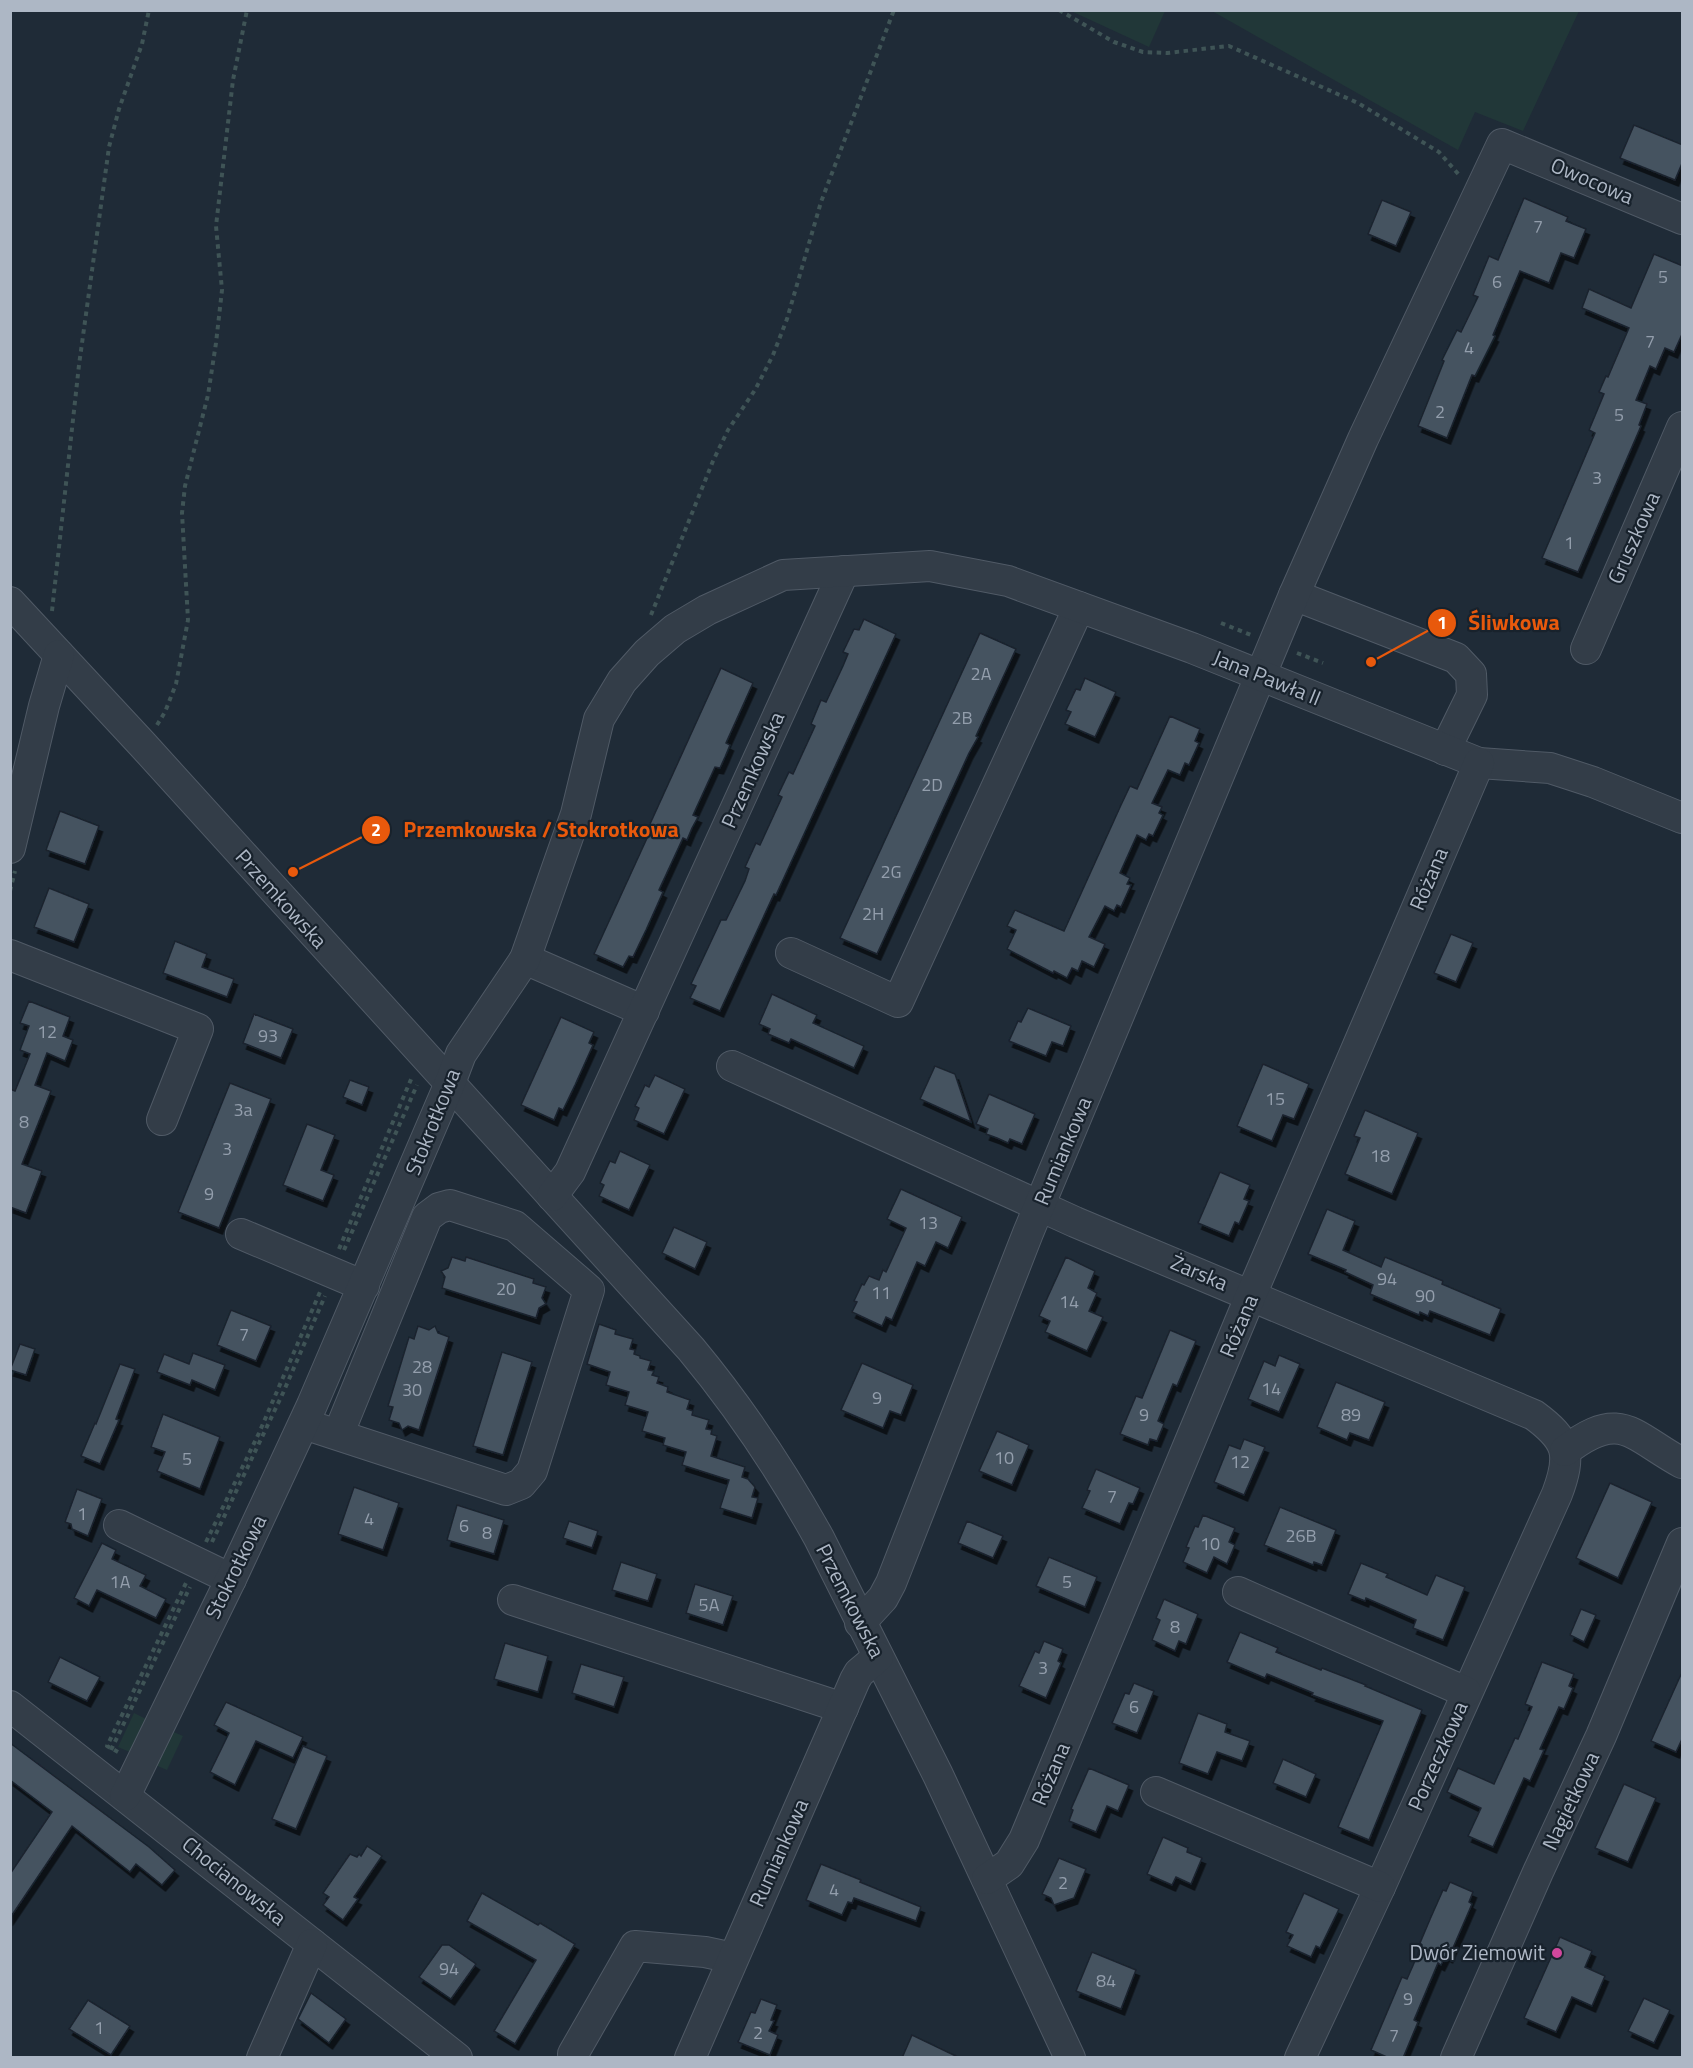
<svg xmlns="http://www.w3.org/2000/svg" width="1693" height="2068" font-family="'Titillium Web',sans-serif">
<defs>
<filter id="shadow"><feDropShadow dx="3.5" dy="6" stdDeviation="0" flood-color="#0009"/></filter>
</defs>
<rect width="100%" height="100%" fill="#1f2b37"/>
<!-- green -->
<g fill="#213738">
<polygon points="1071,11 1165,11 1149,47"/>
<polygon points="1212,11 1579,11 1523,131 1475,112 1458,150"/>
<polygon points="134,1713 148,1720 132,1753 118,1747"/>
<polygon points="169,1730 183,1736 167,1770 153,1764"/>
</g>
<!-- building -->
<g fill="#455261" stroke="#1a242e" stroke-width="1.5" filter="url(#shadow)">
<polygon points="1634,125 1683,145 1683,161 1675,180 1620,158"/>
<polygon points="1524,198 1568,217 1566,221 1586,229 1574,258 1561,253 1549,283 1520,271 1493,335 1495,336 1475,376 1472,375 1447,438 1418,426 1444,361 1442,360 1457,330 1461,332 1478,297 1473,295 1489,256 1498,260"/>
<polygon points="1382,200 1411,212 1396,246 1368,234"/>
<polygon points="1654,254 1683,266 1683,332 1674,352 1665,348 1656,369 1650,366 1636,400 1647,404 1639,425 1641,426 1578,572 1542,558 1595,433 1589,430 1604,394 1599,392 1606,376 1608,377 1629,328 1582,308 1589,289 1631,308"/>
<polygon points="864,619 896,634 776,895 774,894 720,1011 690,998 696,986 691,984 721,920 726,920 745,881 749,869 745,867 756,843 760,845 782,797 778,795 789,772 793,774 815,726 811,724 821,700 826,702 843,666 848,654 843,652 854,629 859,630"/>
<polygon points="980,633 1016,649 976,736 978,737 969,753 877,954 840,938"/>
<polygon points="721,668 753,683 726,743 730,745 725,757 720,768 715,767 693,815 698,817 692,828 687,840 683,838 659,890 663,892 646,930 633,957 629,956 623,967 594,954 648,836 645,835"/>
<polygon points="1085,678 1116,692 1095,737 1065,724 1071,712 1066,710 1076,689 1080,690"/>
<polygon points="1170,716 1200,729 1195,741 1199,743 1189,765 1185,763 1180,775 1168,770 1152,803 1162,807 1159,813 1163,815 1153,836 1149,834 1146,840 1137,835 1120,873 1130,878 1127,884 1131,885 1121,907 1117,905 1114,911 1105,906 1089,937 1105,944 1094,967 1082,961 1078,971 1072,968 1067,978 1054,971 1053,973 1007,949 1016,930 1007,926 1015,910 1064,931 1121,805 1130,786 1137,789"/>
<polygon points="60,811 99,826 85,864 46,850"/>
<polygon points="49,888 89,904 74,942 34,927"/>
<polygon points="1451,934 1473,943 1456,982 1434,973"/>
<polygon points="175,941 207,954 202,967 234,979 227,997 163,973"/>
<polygon points="772,994 817,1015 813,1023 864,1046 854,1068 791,1039 789,1043 768,1034 770,1029 759,1024"/>
<polygon points="29,1001 70,1017 63,1036 73,1040 65,1061 47,1053 35,1085 51,1091 22,1164 42,1171 26,1213 10,1207 10,1089 15,1091 30,1054 20,1050 29,1026 20,1023"/>
<polygon points="1028,1008 1071,1026 1063,1046 1052,1042 1046,1056 1009,1041 1018,1021 1021,1022"/>
<polygon points="254,1014 293,1029 281,1058 243,1043"/>
<polygon points="561,1017 594,1032 589,1043 593,1045 575,1085 563,1110 559,1108 554,1120 521,1105"/>
<polygon points="1263,1064 1309,1084 1294,1119 1283,1115 1272,1141 1237,1126"/>
<polygon points="935,1066 955,1074 971,1122 920,1099"/>
<polygon points="655,1075 685,1089 664,1134 634,1120 639,1108 635,1106 640,1096 645,1085 649,1087"/>
<polygon points="350,1080 369,1087 362,1105 343,1097"/>
<polygon points="230,1083 271,1099 219,1228 178,1212"/>
<polygon points="989,1094 1035,1114 1022,1144 1010,1139 1008,1143 997,1138 986,1134 988,1129 976,1124"/>
<polygon points="1365,1110 1418,1133 1392,1194 1345,1174 1360,1138 1354,1136"/>
<polygon points="307,1124 335,1135 321,1170 334,1175 323,1201 283,1185"/>
<polygon points="620,1151 650,1165 629,1210 599,1196 604,1185 600,1183 610,1161 615,1163"/>
<polygon points="1220,1172 1250,1185 1244,1199 1249,1201 1239,1224 1235,1222 1229,1236 1198,1223"/>
<polygon points="901,1189 962,1217 948,1248 936,1242 925,1266 917,1262 892,1320 886,1317 882,1326 852,1312 857,1302 854,1301 862,1284 864,1285 869,1276 879,1280 883,1270 886,1272 906,1228 887,1219"/>
<polygon points="1327,1209 1355,1221 1343,1250 1381,1267 1385,1257 1443,1281 1442,1284 1501,1309 1490,1335 1430,1311 1428,1316 1420,1312 1419,1315 1370,1294 1373,1285 1345,1272 1346,1270 1308,1254"/>
<polygon points="674,1227 707,1242 695,1269 662,1253"/>
<polygon points="452,1257 465,1261 466,1257 534,1279 533,1283 546,1287 542,1298 546,1304 539,1308 536,1318 442,1288 445,1277 441,1271 448,1268"/>
<polygon points="1066,1257 1095,1271 1088,1288 1097,1293 1089,1311 1103,1317 1087,1351 1045,1332 1050,1321 1039,1316"/>
<polygon points="231,1310 271,1326 256,1361 217,1345"/>
<polygon points="599,1324 616,1330 615,1334 633,1339 630,1349 635,1350 634,1354 640,1356 640,1358 651,1361 648,1370 654,1371 652,1375 659,1377 657,1383 668,1387 667,1392 690,1400 687,1409 693,1411 692,1415 709,1420 706,1429 712,1430 711,1434 717,1436 711,1456 745,1467 742,1477 748,1479 755,1487 752,1497 758,1498 752,1518 720,1508 729,1480 682,1465 686,1452 663,1445 665,1438 642,1431 648,1412 625,1405 629,1392 606,1385 610,1372 587,1364"/>
<polygon points="418,1326 429,1330 435,1326 438,1333 449,1337 419,1430 408,1426 402,1430 399,1423 389,1420 393,1407 388,1406 409,1337 414,1339"/>
<polygon points="1170,1330 1196,1341 1177,1386 1173,1384 1158,1421 1164,1424 1157,1441 1150,1439 1148,1445 1120,1434 1136,1396 1142,1398"/>
<polygon points="20,1344 35,1349 26,1375 10,1370"/>
<polygon points="502,1352 532,1362 503,1455 473,1446"/>
<polygon points="193,1353 225,1365 215,1390 192,1380 190,1385 157,1372 164,1354 189,1364"/>
<polygon points="1279,1355 1300,1364 1279,1412 1248,1399 1264,1361 1275,1366"/>
<polygon points="862,1363 913,1385 901,1415 890,1411 883,1428 841,1410"/>
<polygon points="120,1364 135,1369 116,1419 119,1420 100,1464 81,1456 95,1423 96,1424"/>
<polygon points="1336,1382 1385,1402 1369,1440 1350,1433 1347,1440 1317,1427"/>
<polygon points="163,1414 220,1437 200,1489 157,1471 165,1452 151,1447"/>
<polygon points="997,1431 1029,1445 1012,1485 979,1471"/>
<polygon points="1244,1439 1265,1447 1244,1495 1214,1482 1229,1445 1240,1449"/>
<polygon points="1096,1469 1140,1488 1133,1504 1129,1503 1120,1524 1082,1508 1090,1491 1087,1490"/>
<polygon points="1610,1483 1652,1502 1618,1578 1576,1558"/>
<polygon points="354,1487 399,1503 383,1550 338,1534"/>
<polygon points="77,1489 102,1499 88,1536 72,1529 71,1524 65,1522"/>
<polygon points="457,1505 504,1520 494,1554 447,1540"/>
<polygon points="1280,1507 1336,1530 1322,1565 1314,1562 1313,1565 1264,1545"/>
<polygon points="1203,1515 1235,1528 1229,1542 1235,1545 1227,1564 1214,1557 1207,1573 1183,1562 1189,1548 1186,1547 1195,1526 1198,1527"/>
<polygon points="569,1521 598,1531 592,1548 563,1538"/>
<polygon points="967,1521 1003,1536 993,1558 958,1543"/>
<polygon points="102,1543 116,1550 112,1559 146,1575 140,1586 166,1599 156,1618 97,1590 89,1606 74,1598"/>
<polygon points="1049,1557 1097,1577 1085,1607 1036,1586"/>
<polygon points="621,1562 657,1574 648,1601 612,1590"/>
<polygon points="1361,1563 1388,1574 1386,1577 1427,1595 1436,1575 1465,1587 1443,1640 1413,1628 1416,1620 1366,1598 1365,1601 1348,1594"/>
<polygon points="695,1584 733,1596 723,1625 686,1613"/>
<polygon points="1164,1599 1198,1614 1186,1644 1179,1641 1175,1651 1152,1640 1160,1620 1156,1618"/>
<polygon points="1581,1609 1596,1615 1584,1642 1570,1635"/>
<polygon points="1240,1632 1278,1648 1276,1652 1321,1670 1322,1668 1366,1685 1365,1686 1422,1710 1369,1840 1338,1827 1383,1721 1312,1695 1313,1693 1267,1674 1265,1678 1227,1662"/>
<polygon points="1044,1641 1063,1649 1058,1661 1061,1663 1046,1698 1019,1686 1035,1651 1039,1653"/>
<polygon points="505,1643 548,1656 538,1692 494,1679"/>
<polygon points="60,1657 100,1677 87,1701 48,1682"/>
<polygon points="1542,1662 1574,1674 1569,1686 1573,1688 1564,1709 1559,1707 1555,1716 1540,1749 1544,1750 1530,1781 1524,1778 1493,1847 1468,1836 1481,1808 1447,1792 1458,1768 1494,1784 1515,1738 1518,1739 1532,1707 1525,1704"/>
<polygon points="581,1664 624,1677 614,1707 572,1693"/>
<polygon points="1683,1670 1683,1737 1676,1752 1651,1741"/>
<polygon points="1134,1683 1154,1691 1137,1733 1112,1723 1125,1693 1129,1694"/>
<polygon points="226,1702 303,1737 293,1758 256,1741 235,1785 210,1772 229,1733 214,1725"/>
<polygon points="1198,1713 1227,1724 1225,1732 1250,1741 1242,1761 1217,1752 1208,1774 1179,1763"/>
<polygon points="10,1743 149,1847 175,1870 162,1885 136,1864 130,1872 72,1826 10,1918 10,1874 52,1812 10,1780"/>
<polygon points="303,1746 327,1756 296,1829 272,1819"/>
<polygon points="1283,1759 1316,1774 1306,1797 1273,1783"/>
<polygon points="1089,1768 1129,1785 1118,1811 1107,1806 1096,1832 1069,1821 1073,1810 1071,1809"/>
<polygon points="1624,1784 1656,1798 1628,1862 1595,1848"/>
<polygon points="1163,1837 1188,1848 1187,1852 1202,1858 1191,1884 1176,1877 1172,1885 1147,1874"/>
<polygon points="367,1846 382,1856 354,1897 358,1899 343,1920 323,1905 329,1897 323,1893 350,1854 357,1857 359,1854 361,1856"/>
<polygon points="1059,1858 1086,1869 1074,1898 1054,1905 1051,1898 1042,1894"/>
<polygon points="821,1864 861,1880 860,1882 921,1907 916,1921 854,1898 852,1903 848,1902 842,1915 806,1900"/>
<polygon points="1450,1882 1473,1892 1469,1902 1472,1904 1449,1957 1446,1955 1441,1965 1438,1963 1414,2020 1418,2022 1403,2058 1389,2058 1371,2050 1402,1977 1407,1979 1422,1945 1420,1943 1431,1917 1443,1890 1446,1891"/>
<polygon points="482,1893 538,1925 540,1923 575,1944 515,2044 494,2031 536,1960 467,1921"/>
<polygon points="1304,1893 1339,1909 1320,1948 1316,1946 1311,1957 1287,1946 1293,1935 1286,1932"/>
<polygon points="1560,1937 1592,1951 1585,1967 1605,1976 1592,2006 1572,1997 1556,2032 1524,2018"/>
<polygon points="442,1945 449,1945 476,1964 451,1999 419,1977"/>
<polygon points="1092,1952 1136,1970 1121,2009 1076,1991"/>
<polygon points="311,1993 346,2019 329,2043 298,2019"/>
<polygon points="1644,1998 1670,2010 1654,2043 1628,2031"/>
<polygon points="761,1999 777,2005 771,2020 774,2021 769,2031 778,2035 770,2055 738,2042 751,2012 755,2013"/>
<polygon points="88,2000 130,2026 111,2055 69,2029"/>
<polygon points="912,2035 960,2058 902,2058"/>
</g>
<g fill="none" stroke-linecap="round" stroke-linejoin="round">
<!-- minor casing -->
<g stroke="#505a66" stroke-width="32">
<g id="minor">
<polyline points="1294,595 1456,658 1471,674 1472,695 1445,750"/>
<path d="M 10,602 L 143,745 L 691,1349 C 740,1408 782,1471 819,1538 L 938,1775 L 1070,2058"/>
<polyline points="1586,649 1682,427"/>
<polyline points="10,848 44,706 59,655"/>
<polyline points="791,953 898,1002 1079,607"/>
<polyline points="10,955 198,1029 162,1120"/>
<polyline points="525,959 644,1011"/>
<path d="M 732,1066 L 1075,1222 L 1534,1415 C 1568,1440 1572,1454 1557,1494 L 1380,1887 L 1300,2058"/>
<polyline points="552,1196 570,1172 844,571"/>
<polyline points="241,1234 364,1286"/>
<polyline points="304,1424 506,1490 521,1484 532,1471 589,1290 515,1226 450,1205 439,1208 427,1217 338,1435"/>
<path d="M 1565,1451 C 1621,1408 1631,1435 1682,1463"/>
<polyline points="119,1525 231,1579"/>
<polyline points="1238,1592 1466,1692"/>
<polyline points="513,1600 843,1708"/>
<polyline points="860,1623 883,1598 891,1583 1028,1233 1294,595 1363,439 1502,144 1682,219"/>
<polyline points="10,1706 457,2058"/>
<polyline points="1156,1792 1380,1887"/>
<polyline points="125,1796 231,1579 312,1405 450,1083 461,1054 525,959 576,814 599,719 622,681 647,653 675,629 707,610 783,575 930,566 1008,581 1192,648 1479,763 1550,768 1593,782 1682,818"/>
<polyline points="987,1879 1009,1864 1024,1840 1251,1295 1479,763"/>
<polyline points="573,2054 635,1946 705,1952 733,1958"/>
<polyline points="262,2058 312,1944"/>
<polyline points="690,2058 855,1680 859,1673 878,1657"/>
<polyline points="1456,2058 1538,1872 1601,1736 1682,1543"/>
</g>
</g>
<!-- path -->
<g stroke="#3f5456" stroke-width="4" stroke-dasharray="4.5 4.5" stroke-linecap="butt">
<polyline points="1059,10 1114,42 1143,52 1167,53 1229,46 1358,103 1439,152 1460,176"/>
<polyline points="52,611 79,365 109,147 119,109 142,44 149,10"/>
<polyline points="651,615 713,461 728,430 755,390 773,355 787,319 821,202 894,10"/>
<polyline points="1221,623 1251,635"/>
<polyline points="1297,653 1323,663"/>
<polyline points="157,725 165,712 176,684 188,620 182,513 185,486 208,395 216,343 222,290 216,226 233,80 247,10"/>
<polyline points="10,891 15,871"/>
<polyline points="339,1249 412,1077"/>
<polyline points="344,1250 417,1085"/>
<polyline points="206,1542 259,1433 320,1292"/>
<polyline points="212,1542 283,1393 325,1296"/>
<polyline points="111,1750 190,1587"/>
<polyline points="118,1752 107,1746 186,1583"/>
</g>
<!-- minor -->
<use href="#minor" stroke="#333d48" stroke-width="30"/>
</g>
<!-- markers -->
<circle fill="#d1479c" stroke="#18222c" stroke-width="2" cx="1557" cy="1953" r="6"/>
<g text-anchor="middle" stroke-width="4.5" stroke-linejoin="round" paint-order="stroke">
<!-- number labels -->
<g font-size="18" fill="#939eac">
<text x="1538" y="233">7</text>
<text x="1663" y="283">5</text>
<text x="1497" y="288">6</text>
<text x="1650" y="348">7</text>
<text x="1469" y="354">4</text>
<text x="1440" y="418">2</text>
<text x="1619" y="421">5</text>
<text x="1597" y="484">3</text>
<text x="1569" y="549">1</text>
<text x="981" y="680">2A</text>
<text x="962" y="724">2B</text>
<text x="932" y="791">2D</text>
<text x="891" y="878">2G</text>
<text x="873" y="920">2H</text>
<text x="47" y="1038">12</text>
<text x="268" y="1042">93</text>
<text x="1275" y="1105">15</text>
<text x="243" y="1116">3a</text>
<text x="24" y="1128">8</text>
<text x="227" y="1155">3</text>
<text x="1380" y="1162">18</text>
<text x="209" y="1200">9</text>
<text x="928" y="1229">13</text>
<text x="1387" y="1285">94</text>
<text x="506" y="1295">20</text>
<text x="881" y="1299">11</text>
<text x="1425" y="1302">90</text>
<text x="1069" y="1308">14</text>
<text x="244" y="1341">7</text>
<text x="422" y="1373">28</text>
<text x="1271" y="1395">14</text>
<text x="412" y="1396">30</text>
<text x="877" y="1404">9</text>
<text x="1144" y="1421">9</text>
<text x="1351" y="1421">89</text>
<text x="1004" y="1464">10</text>
<text x="187" y="1465">5</text>
<text x="1240" y="1468">12</text>
<text x="1112" y="1503">7</text>
<text x="82" y="1520">1</text>
<text x="369" y="1525">4</text>
<text x="464" y="1532">6</text>
<text x="487" y="1539">8</text>
<text x="1301" y="1542">26B</text>
<text x="1210" y="1550">10</text>
<text x="120" y="1588">1A</text>
<text x="1067" y="1588">5</text>
<text x="709" y="1611">5A</text>
<text x="1175" y="1633">8</text>
<text x="1043" y="1674">3</text>
<text x="1134" y="1713">6</text>
<text x="1063" y="1889">2</text>
<text x="834" y="1896">4</text>
<text x="449" y="1975">94</text>
<text x="1106" y="1987">84</text>
<text x="1408" y="2005">9</text>
<text x="99" y="2034">1</text>
<text x="758" y="2039">2</text>
<text x="1394" y="2042">7</text>
</g>
<!-- street labels -->
<g font-size="21" fill="#adb7c5" stroke="#18222c">
<text transform="translate(1592 181) rotate(23)" y="7">Owocowa</text>
<text transform="translate(1634 538) rotate(-66)" y="7">Gruszkowa</text>
<text transform="translate(1267 678) rotate(22)" y="7">Jana Pawła II</text>
<text transform="translate(753 770) rotate(-66)" y="7">Przemkowska</text>
<text transform="translate(1429 879) rotate(-67)" y="7">Różana</text>
<text transform="translate(281 899) rotate(48)" y="7">Przemkowska</text>
<text transform="translate(433 1122) rotate(-68)" y="7">Stokrotkowa</text>
<text transform="translate(1063 1151) rotate(-67)" y="7">Rumiankowa</text>
<text transform="translate(1199 1273) rotate(23)" y="7">Żarska</text>
<text transform="translate(1239 1326) rotate(-67)" y="7">Różana</text>
<text transform="translate(236 1567) rotate(-64)" y="7">Stokrotkowa</text>
<text transform="translate(850 1601) rotate(63)" y="7">Przemkowska</text>
<text transform="translate(1438 1756) rotate(-66)" y="7">Porzeczkowa</text>
<text transform="translate(1051 1774) rotate(-67)" y="7">Różana</text>
<text transform="translate(1571 1801) rotate(-65)" y="7">Nagietkowa</text>
<text transform="translate(779 1853) rotate(-66)" y="7">Rumiankowa</text>
<text transform="translate(234 1881) rotate(39)" y="7">Chocianowska</text>
</g>
<!-- poi labels -->
<g font-size="21" fill="#adb7c5" stroke="#18222c" text-anchor="end">
<text x="1545" y="1960">Dwór Ziemowit</text>
</g>
</g>
<!-- callouts -->
<path fill="none" stroke="#e8590c" stroke-width="2" d="M1371 662L1442 623M293 872L376 830"/>
<g fill="#e8590c" stroke="#18222c" stroke-width="2">
<circle cx="1371" cy="662" r="6"/>
<circle cx="293" cy="872" r="6"/>
<circle cx="1442" cy="623" r="15"/>
<circle cx="376" cy="830" r="15"/>
</g>
<g font-size="18" text-anchor="middle" font-weight="bold" fill="#fff">
<text x="1442" y="629">1</text>
<text x="376" y="836">2</text>
</g>
<g font-size="22" text-anchor="middle" font-weight="bold" fill="#e8590c" stroke="#18222c" stroke-width="4.5" stroke-linejoin="round" paint-order="stroke">
<text x="1514" y="630">Śliwkowa</text>
<text x="541" y="837">Przemkowska / Stokrotkowa</text>
</g>
<!-- border -->
<rect width="1693" height="2068" fill="none" stroke="#adb7c5" stroke-width="24"/>
</svg>
